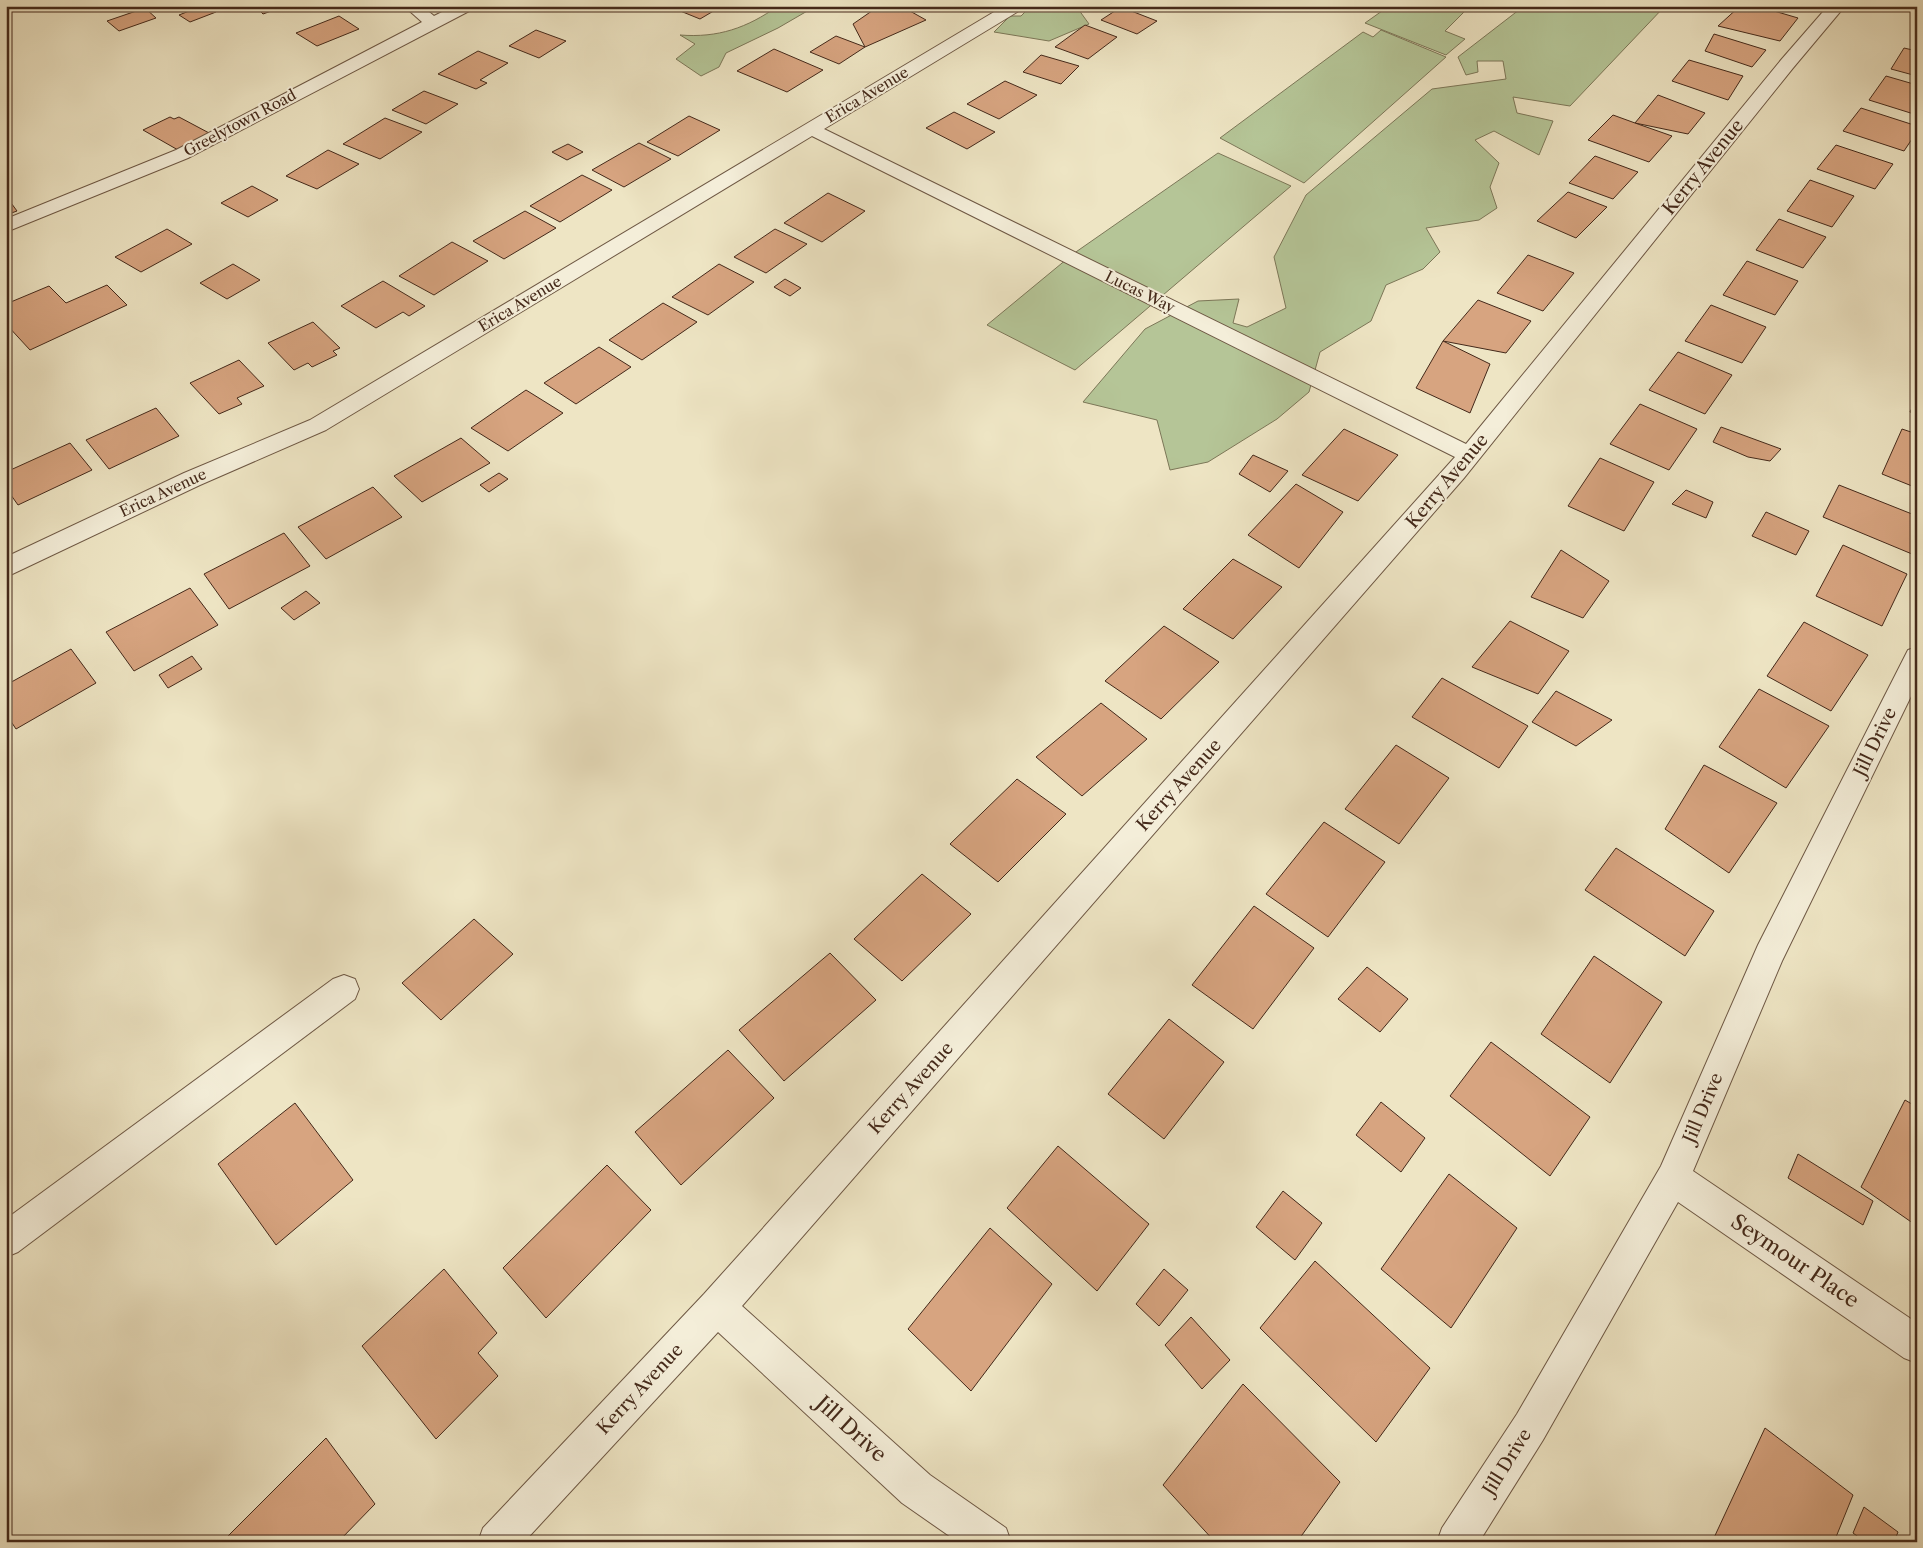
<svg xmlns="http://www.w3.org/2000/svg" width="1923" height="1548" font-family="'Libre Caslon Text',serif">
<rect width="100%" height="100%" fill="#eee5c4"/>
<filter id="stains"><feTurbulence type="fractalNoise" baseFrequency=".004" numOctaves="4"/><feColorMatrix values="0 0 0 0 .2 0 0 0 0 .09 0 0 0 0 .02 0 0 0 .5 -.17"/></filter>
<radialGradient id="worn" r=".72"><stop offset=".6" stop-color="#630" stop-opacity="0"/><stop offset="1" stop-color="#630" stop-opacity=".3"/></radialGradient>
<!-- green -->
<g fill="#b5c597" stroke="#7c7758">
<path d="M 778,6 L 807,6 L 809,10 L 778,28 L 726,53 L 719,67 L 701,76 L 676,59 L 695,44 L 680,35 C 718,38 747,28 778,6 Z"/>
<polygon points="1048,6 1076,6 1089,24 1049,41 994,32 1010,16 1021,16 1027,10"/>
<polygon points="1389,6 1470,6 1445,31 1465,39 1446,55 1365,23"/>
<polygon points="1524,6 1665,6 1570,106 1513,97 1517,113 1553,121 1539,155 1494,131 1475,140 1499,163 1490,187 1497,208 1479,220 1426,228 1440,252 1423,269 1386,285 1371,321 1320,352 1309,392 1277,419 1208,462 1170,470 1157,420 1083,402 1145,329 1198,301 1239,299 1233,323 1247,327 1286,308 1274,257 1306,195 1432,89 1506,79 1503,61 1477,61 1478,72 1466,75 1458,57"/>
<polygon points="1381,30 1446,57 1304,183 1220,138 1363,32 1373,37"/>
<polygon points="1218,153 1291,186 1075,370 987,325 1073,254"/>
</g>
<!-- building -->
<g fill="#d7a480" stroke="#44291a">
<polygon points="202,6 207,6 216,12 190,22 179,15"/>
<polygon points="255,6 285,6 263,14"/>
<polygon points="668,6 722,6 700,19"/>
<polygon points="879,6 901,6 926,20 865,47 853,24"/>
<polygon points="1740,6 1757,6 1798,18 1780,41 1718,26"/>
<polygon points="1121,7 1157,21 1137,34 1101,20"/>
<polygon points="145,8 156,18 119,31 107,21"/>
<polygon points="339,16 359,29 317,46 296,33"/>
<polygon points="1085,25 1117,37 1088,59 1055,47"/>
<polygon points="536,30 566,41 539,58 509,46"/>
<polygon points="1714,34 1766,50 1752,67 1705,51"/>
<polygon points="836,36 865,47 839,64 810,52"/>
<polygon points="1904,48 1917,51 1917,76 1891,69"/>
<polygon points="774,49 823,70 787,92 737,71"/>
<polygon points="478,51 508,63 480,80 487,83 476,89 438,74"/>
<polygon points="1041,55 1079,66 1061,84 1023,72"/>
<polygon points="1689,60 1743,76 1728,100 1672,81"/>
<polygon points="1886,76 1917,85 1917,115 1869,100"/>
<polygon points="1005,81 1037,95 999,119 967,104"/>
<polygon points="424,91 458,104 426,124 392,110"/>
<polygon points="1658,95 1705,113 1688,134 1635,123"/>
<polygon points="1861,108 1917,126 1917,140 1912,139 1904,151 1843,131"/>
<polygon points="954,112 995,132 967,149 926,128"/>
<polygon points="1613,115 1635,123 1672,136 1649,162 1588,140"/>
<polygon points="689,116 720,130 678,156 647,142"/>
<polygon points="170,117 174,119 179,117 211,134 178,150 143,130"/>
<polygon points="385,118 422,132 380,159 343,144"/>
<polygon points="639,143 671,159 624,187 592,170"/>
<polygon points="568,144 583,152 567,160 552,152"/>
<polygon points="1836,145 1893,164 1875,189 1817,169"/>
<polygon points="328,150 359,164 317,189 286,176"/>
<polygon points="1595,156 1638,172 1613,199 1569,183"/>
<polygon points="582,175 612,190 560,222 530,206"/>
<polygon points="1810,180 1854,196 1832,227 1787,211"/>
<polygon points="252,186 278,200 248,217 221,203"/>
<polygon points="1568,192 1607,207 1576,238 1537,221"/>
<polygon points="828,193 865,211 822,242 784,223"/>
<polygon points="6,196 17,211 6,215"/>
<polygon points="525,211 556,228 504,259 473,241"/>
<polygon points="1779,219 1826,237 1803,268 1756,250"/>
<polygon points="167,229 192,244 141,272 115,257"/>
<polygon points="775,229 807,244 766,273 734,257"/>
<polygon points="452,242 488,261 434,295 399,276"/>
<polygon points="1528,255 1574,273 1543,311 1497,293"/>
<polygon points="1747,261 1798,281 1775,315 1723,295"/>
<polygon points="233,264 260,280 227,299 200,283"/>
<polygon points="719,264 754,282 708,315 672,297"/>
<polygon points="785,279 801,288 790,296 774,287"/>
<polygon points="383,281 425,306 409,316 403,312 376,328 341,306"/>
<polygon points="107,285 127,305 30,350 6,324 6,304 49,286 66,303"/>
<polygon points="1478,300 1531,321 1506,353 1443,341"/>
<polygon points="663,303 697,322 642,360 609,340"/>
<polygon points="1711,305 1766,327 1742,363 1685,341"/>
<polygon points="313,322 340,348 333,351 337,355 312,367 308,363 294,370 268,343"/>
<polygon points="1443,341 1490,364 1470,413 1416,388"/>
<polygon points="599,347 631,367 576,404 544,383"/>
<polygon points="1678,352 1732,375 1705,414 1649,390"/>
<polygon points="239,360 264,386 237,398 242,404 219,414 190,383"/>
<polygon points="526,390 563,413 508,451 471,428"/>
<polygon points="1917,398 1917,415 1910,412"/>
<polygon points="1640,404 1697,429 1669,470 1610,444"/>
<polygon points="156,408 179,436 109,469 86,440"/>
<polygon points="1721,427 1781,449 1770,461 1748,457 1713,442"/>
<polygon points="1344,429 1398,455 1358,501 1302,475"/>
<polygon points="1902,429 1917,434 1917,488 1882,474"/>
<polygon points="461,438 490,463 422,502 394,476"/>
<polygon points="70,443 92,470 18,505 6,488 6,472"/>
<polygon points="1253,455 1288,471 1270,492 1239,474"/>
<polygon points="1600,458 1654,482 1624,531 1568,506"/>
<polygon points="499,473 508,479 489,492 480,485"/>
<polygon points="1296,484 1343,512 1299,568 1248,535"/>
<polygon points="1839,485 1917,516 1917,543 1912,554 1823,517"/>
<polygon points="373,487 402,517 326,559 298,527"/>
<polygon points="1686,490 1713,502 1706,518 1672,504"/>
<polygon points="1766,512 1809,531 1796,555 1752,536"/>
<polygon points="284,533 310,566 229,609 204,574"/>
<polygon points="1843,545 1907,574 1882,626 1816,596"/>
<polygon points="1561,550 1609,581 1583,618 1531,597"/>
<polygon points="1233,559 1282,587 1233,639 1183,609"/>
<polygon points="190,588 218,625 134,671 106,632"/>
<polygon points="306,591 320,603 294,620 281,608"/>
<polygon points="1510,621 1569,651 1538,694 1472,667"/>
<polygon points="1804,622 1868,655 1831,711 1767,676"/>
<polygon points="1164,626 1219,662 1161,719 1105,681"/>
<polygon points="71,649 96,683 16,729 6,714 6,685"/>
<polygon points="192,656 202,669 168,688 159,675"/>
<polygon points="1442,678 1528,726 1499,768 1412,717"/>
<polygon points="1759,689 1829,726 1786,788 1719,747"/>
<polygon points="1556,691 1612,720 1576,746 1532,722"/>
<polygon points="1101,703 1147,739 1082,796 1036,757"/>
<polygon points="1396,745 1449,778 1399,844 1345,809"/>
<polygon points="1704,765 1777,803 1729,873 1665,829"/>
<polygon points="1017,779 1066,814 998,882 950,844"/>
<polygon points="1324,822 1385,862 1328,937 1266,894"/>
<polygon points="1616,848 1714,911 1685,956 1585,890"/>
<polygon points="922,874 971,914 902,981 854,939"/>
<polygon points="1254,906 1314,948 1253,1029 1192,985"/>
<polygon points="474,919 513,954 441,1020 402,983"/>
<polygon points="830,953 876,1000 784,1081 739,1030"/>
<polygon points="1594,956 1662,1002 1610,1083 1541,1034"/>
<polygon points="1367,967 1408,999 1380,1032 1338,999"/>
<polygon points="1169,1019 1224,1062 1164,1139 1108,1094"/>
<polygon points="1491,1042 1590,1117 1550,1176 1450,1096"/>
<polygon points="728,1050 774,1098 681,1185 635,1132"/>
<polygon points="1905,1100 1917,1107 1917,1226 1861,1187"/>
<polygon points="1381,1102 1425,1138 1401,1172 1356,1135"/>
<polygon points="295,1103 353,1180 276,1245 218,1164"/>
<polygon points="1058,1146 1149,1224 1097,1291 1007,1208"/>
<polygon points="1798,1154 1873,1201 1863,1225 1788,1178"/>
<polygon points="607,1165 651,1210 546,1318 503,1268"/>
<polygon points="1449,1174 1517,1228 1451,1328 1381,1269"/>
<polygon points="1283,1191 1322,1223 1295,1260 1256,1227"/>
<polygon points="990,1228 1052,1284 971,1391 908,1329"/>
<polygon points="1315,1261 1430,1368 1376,1442 1260,1328"/>
<polygon points="444,1269 497,1333 478,1353 498,1376 436,1439 362,1346"/>
<polygon points="1164,1269 1188,1290 1159,1326 1136,1304"/>
<polygon points="1191,1317 1230,1360 1202,1389 1165,1345"/>
<polygon points="1243,1384 1340,1482 1297,1542 1215,1542 1163,1485"/>
<polygon points="1765,1428 1853,1495 1834,1542 1712,1542"/>
<polygon points="326,1438 375,1504 338,1542 222,1542"/>
<polygon points="1864,1507 1898,1532 1894,1542 1865,1542 1853,1533"/>
</g>
<g fill="none" stroke-linecap="round" stroke-linejoin="round">
<!-- minor casing -->
<g stroke="#6e5844" stroke-width="2">
<g id="minor">
<polygon points="404,6 422,6 434,16 454,6 475,6 473,9 188,158 6,232 6,219 176,150 422,22"/>
<polygon points="1004,6 1024,6 1022,9 824,129 1466,444 1781,60 1828,6 1845,6 1793,68 1464,478 742,1306 930,1475 1006,1528 1011,1542 958,1542 902,1503 718,1332 524,1542 478,1542 483,1528 704,1294 1455,457 812,136 326,430 200,485 6,577 6,557 184,473 310,420"/>
<polygon points="1917,647 1917,684 1782,961 1693,1171 1917,1323 1917,1363 1904,1358 1678,1202 1543,1440 1479,1542 1437,1542 1442,1528 1517,1414 1661,1166 1758,945 1908,650"/>
<polygon points="344,975 355,979 359,989 355,999 18,1252 6,1257 6,1219 333,979"/>
</g>
</g>
<!-- minor -->
<use href="#minor" fill="#f4eed9" fill-rule="evenodd"/>
</g>
<g text-anchor="middle" stroke-width="4" stroke-linejoin="round" paint-order="stroke">
<!-- far-street labels -->
<g font-size="15" fill="#44291a" stroke="#f4eed9">
<text transform="translate(867 95) rotate(-31)" y="5">Erica Avenue</text>
<text transform="translate(240 123) rotate(-28)" y="5">Greelytown Road</text>
<text transform="translate(1140 292) rotate(26)" y="5">Lucas Way</text>
<text transform="translate(520 304) rotate(-31)" y="5">Erica Avenue</text>
<text transform="translate(163 493) rotate(-25)" y="5">Erica Avenue</text>
</g>
<!-- street labels -->
<g font-size="18" fill="#44291a" stroke="#f4eed9">
<text transform="translate(1703 167) rotate(-51)" y="6">Kerry Avenue</text>
<text transform="translate(1447 481) rotate(-50)" y="6">Kerry Avenue</text>
<text transform="translate(1875 742) rotate(-64)" y="6">Jill Drive</text>
<text transform="translate(1179 785) rotate(-48)" y="6">Kerry Avenue</text>
<text transform="translate(911 1088) rotate(-48)" y="6">Kerry Avenue</text>
<text transform="translate(1703 1108) rotate(-67)" y="6">Jill Drive</text>
<text transform="translate(640 1389) rotate(-47)" y="6">Kerry Avenue</text>
<text transform="translate(1507 1462) rotate(-58)" y="6">Jill Drive</text>
</g>
<!-- near-street labels -->
<g font-size="21" fill="#44291a" stroke="#f4eed9">
<text transform="translate(1795 1261) rotate(34)" y="7">Seymour Place</text>
<text transform="translate(851 1429) rotate(42)" y="7">Jill Drive</text>
</g>
</g>
<!-- margin -->
<rect width="1923" height="1548" fill="none" stroke="#eee5c4" stroke-width="25"/>
<rect x="8" y="8" width="1908" height="1533" fill="none" stroke="#44291a" stroke-width="2.5"/>
<rect x="12" y="12" width="1898" height="1523" fill="none" stroke="#44291a"/>
<rect width="100%" height="100%" filter="url(#stains)"/>
<rect width="100%" height="100%" fill="url(#worn)"/>
</svg>
